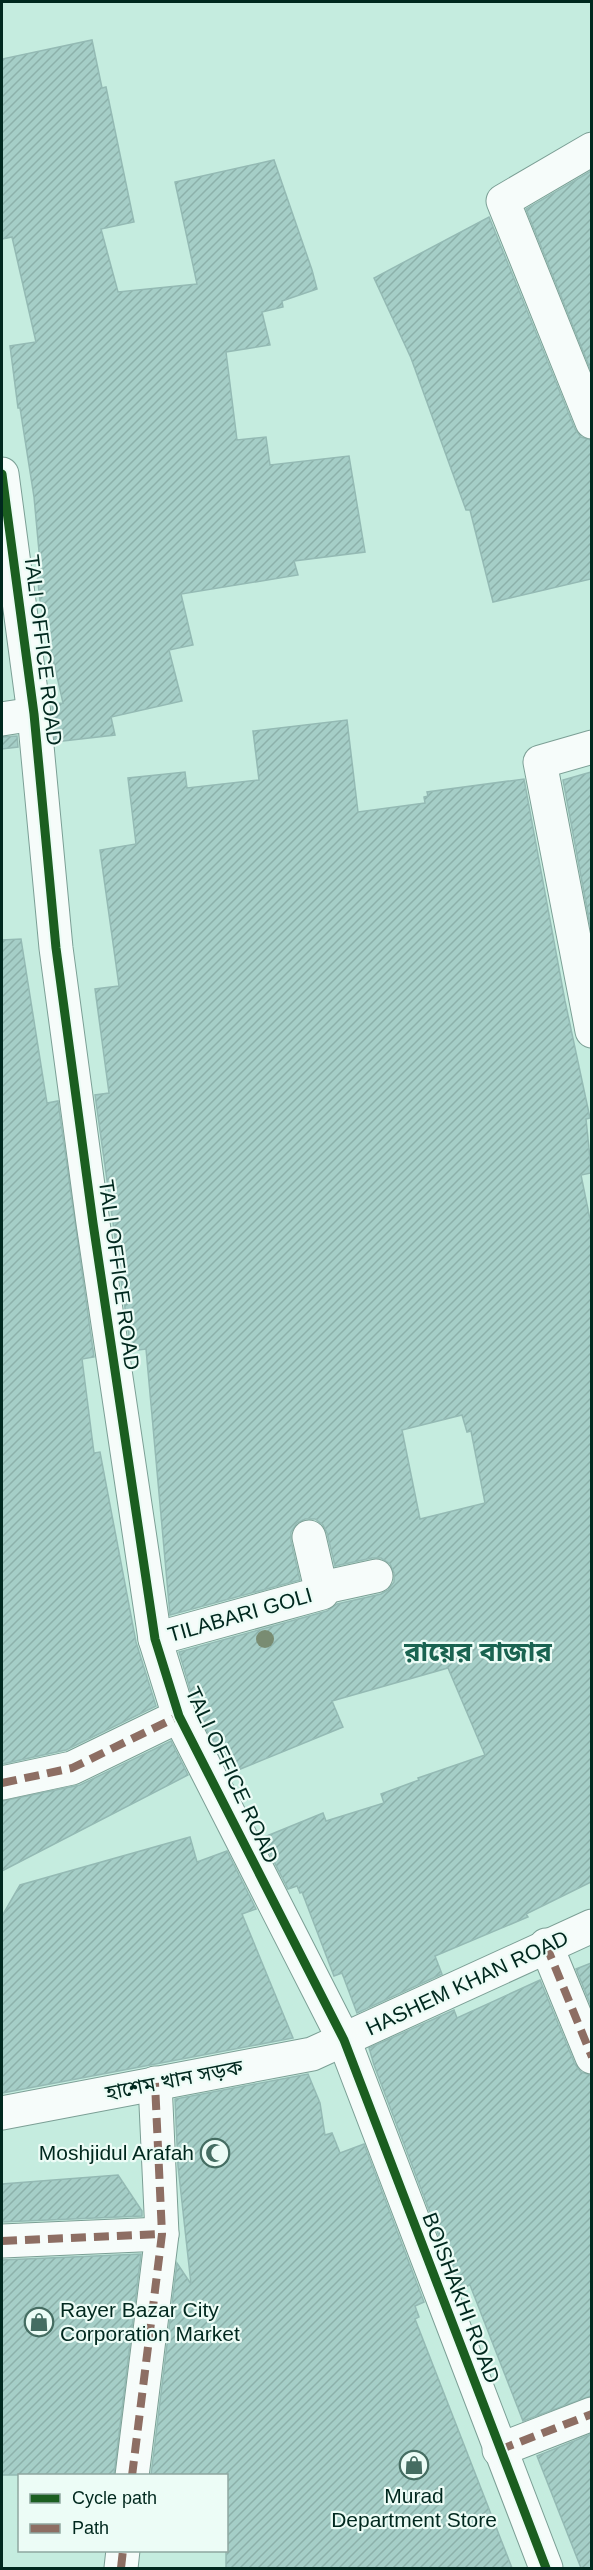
<svg xmlns="http://www.w3.org/2000/svg" width="593" height="2570" font-family="Arial,'Noto Sans Bengali',sans-serif">
<defs>
<pattern id="building-hatch" width="6" height="6" patternUnits="userSpaceOnUse" patternTransform="scale(1.5)"><rect width="6" height="6" fill="#a5cec7"/><path d="M-1 1l2-2M0 6l6-6M5 7l2-2" fill="none" stroke="#8cb1aa"/></pattern>
</defs>
<rect width="100%" height="100%" fill="#c5ecdf"/>
<!-- building -->
<g fill="url(#building-hatch)" stroke="#94bab4" stroke-width="1.5" fill-rule="evenodd">
<polygon points="92,40 102,88 106,87 134,222 101,229 118,292 197,284 175,182 274,160 312,270 317,289 282,301 283,307 262,312 270,345 226,352 237,440 266,437 270,465 349,456 365,552 294,561 298,575 181,594 193,645 169,650 182,701 111,717 115,735 55,742 52,704 63,703 40,601 37,573 41,573 34,497 20,408 18,408 10,346 36,342 12,237 2,239 2,59"/>
<polygon points="591,171 591,371 526,209"/>
<polygon points="489,217 575,429 581,437 591,440 591,579 493,602 470,510 466,510 411,358 374,278"/>
<path d="M 347,720 L 358,812 L 425,803 L 424,797 L 428,796 L 427,792 L 524,779 L 565,1001 L 590,1118 L 586,1119 L 591,1168 L 591,1173 L 581,1175 L 591,1224 L 591,1882 L 526,1914 L 528,1917 L 435,1956 L 442,1974 L 357,2013 L 342,1973 L 334,1976 L 302,1892 L 300,1893 L 297,1886 L 288,1889 L 262,1838 L 323,1813 L 326,1821 L 384,1803 L 381,1794 L 419,1780 L 418,1778 L 485,1755 L 448,1668 L 332,1701 L 343,1727 L 238,1770 L 231,1753 L 221,1758 L 196,1709 L 179,1652 L 327,1611 L 337,1604 L 381,1594 L 388,1590 L 394,1582 L 394,1573 L 390,1564 L 381,1558 L 372,1558 L 335,1566 L 327,1533 L 323,1525 L 315,1519 L 305,1519 L 297,1523 L 291,1532 L 291,1541 L 300,1580 L 170,1615 L 146,1349 L 131,1351 L 95,1095 L 109,1093 L 95,989 L 119,986 L 100,850 L 136,844 L 128,778 L 185,772 L 187,788 L 259,780 L 253,731 ZM 462,1415 L 467,1432 L 471,1431 L 485,1503 L 420,1519 L 402,1430 Z"/>
<polygon points="17,736 18,747 2,749 2,737"/>
<polygon points="591,772 591,930 563,780"/>
<polygon points="21,939 47,1103 58,1101 94,1357 82,1359 94,1453 100,1452 136,1642 156,1706 66,1750 2,1764 2,940"/>
<polygon points="171,1741 188,1775 2,1871 2,1801 80,1785"/>
<polygon points="190,1837 197,1862 227,1851 256,1909 242,1914 293,2038 2,2093 2,1916 20,1885"/>
<polygon points="591,1963 591,2006 576,1969"/>
<polygon points="540,1980 575,2064 581,2072 591,2075 591,2396 523,2421 470,2285 459,2289 374,2065 369,2048 454,2010 457,2018"/>
<polygon points="308,2074 320,2103 325,2135 332,2133 340,2153 364,2144 424,2302 415,2306 419,2317 415,2319 512,2568 226,2568 226,2475 151,2475 177,2263 191,2284 178,2166 175,2099"/>
<polygon points="118,2175 142,2211 142,2216 2,2222 2,2184"/>
<polygon points="141,2254 114,2475 2,2475 2,2260"/>
<polygon points="591,2434 591,2568 581,2568 537,2456"/>
</g>
<g fill="none" stroke-linecap="round" stroke-linejoin="round">
<!-- minor casing -->
<g stroke="#7b9f95" stroke-width="35">
<g id="minor">
<polyline points="592,149 503,201 592,422"/>
<polyline points="2,474 34,714 56,948 93,1223 155,1639 179,1716 344,2040 546,2568"/>
<polyline points="2,719 34,714"/>
<polyline points="592,747 540,762 592,1031"/>
<polyline points="321,1588 376,1576"/>
<polyline points="155,1639 322,1593 309,1537"/>
<polyline points="2,1783 72,1768 179,1716"/>
<polyline points="546,1945 592,2057"/>
<polyline points="2,2113 312,2054 592,1926"/>
<polyline points="2,2241 162,2234"/>
<polyline points="499,2450 592,2414"/>
<polyline points="132,2476 162,2234 155,2083"/>
<polyline points="121,2568 123,2550"/>
</g>
</g>
<!-- minor -->
<use href="#minor" stroke="#f6fcfa" stroke-width="33"/>
<!-- quiet -->
<g stroke="#8d6e63" stroke-width="8" stroke-dasharray="15 8" stroke-linecap="butt">
<polyline points="2,1783 72,1768 179,1716"/>
<polyline points="546,1945 592,2057"/>
<polyline points="2,2241 162,2234"/>
<polyline points="499,2450 592,2414"/>
<polyline points="132,2476 162,2234 155,2083"/>
<polyline points="121,2568 123,2550"/>
</g>
<!-- cycleway casing -->
<g stroke="#ecfcf6" stroke-width="13">
<polyline id="cycleway" points="2,474 34,714 56,948 93,1223 155,1639 179,1716 344,2040 546,2568"/>
</g>
<!-- cycleway -->
<use href="#cycleway" stroke="#1b5e20" stroke-width="9"/>
</g>
<!-- trees -->
<circle fill="#798c72" cx="265" cy="1639" r="9"/>
<!-- icons -->
<defs>
<g id="mosque-ring" transform="scale(1.5)"><circle r="9.5" fill="#ecfcf6" stroke="#456d62" stroke-width="1.5"/><path d="M3.5-4.9A6 6 0 1 0 3.5 4.9A5 5 0 1 1 3.5-4.9Z" fill="#456d62"/></g>
<g id="shop-ring" transform="scale(1.5)"><circle r="9.5" fill="#ecfcf6" stroke="#456d62" stroke-width="1.5"/><path d="M-5-2.5h2.3a2.7 3.5 0 0 1 5.4 0H5L5.5 6h-11ZM-1.5-2.5h3a1.5 2.3 0 0 0-3 0Z" fill="#456d62"/></g>
</defs>
<g fill-rule="evenodd">
<use href="#mosque-ring" x="215" y="2153"/>
<use href="#shop-ring" x="39" y="2322"/>
<use href="#shop-ring" x="414" y="2465"/>
</g>
<g text-anchor="middle" stroke-width="4.5" stroke-linejoin="round" paint-order="stroke">
<!-- street labels -->
<g font-size="21" fill="#00281e" stroke="#ecfcf6">
<text transform="translate(43 650) rotate(83)" y="7">TALI OFFICE ROAD</text>
<text transform="translate(119 1275) rotate(82)" y="7">TALI OFFICE ROAD</text>
<text transform="translate(240 1615) rotate(-16)" y="7">TILABARI GOLI</text>
<text transform="translate(232 1775) rotate(65)" y="7">TALI OFFICE ROAD</text>
<text transform="translate(467 1983) rotate(-25)" y="7">HASHEM KHAN ROAD</text>
<text transform="translate(174 2080) rotate(-11)" y="7">হাশেম খান সড়ক</text>
<text transform="translate(461 2298) rotate(69)" y="7">BOISHAKHI ROAD</text>
</g>
<!-- poi labels -->
<g font-size="21" fill="#00281e" stroke="#ecfcf6" text-anchor="end">
<text x="194" y="2160">Moshjidul Arafah</text>
<text x="60" y="2317" text-anchor="start">Rayer Bazar City<tspan x="60" dy="24">Corporation Market</tspan></text>
<text x="414" y="2503" text-anchor="middle">Murad<tspan x="414" dy="24">Department Store</tspan></text>
</g>
<!-- district labels -->
<g font-size="27" font-weight="bold" fill="#1a6351" stroke="#ecfcf6">
<text x="478" y="1661">রায়ের বাজার</text>
</g>
</g>
<!-- border -->
<rect width="593" height="2570" fill="none" stroke="#00281e" stroke-width="6"/>
<!-- legend -->
<rect x="18" y="2474" width="210" height="78" fill="#ecfcf6" stroke="#8ea7a0" stroke-width="1.5"/>
<rect x="30" y="2494" width="30" height="9" fill="#1b5e20" stroke="#8ea7a0" stroke-width="1.5"/>
<text x="72" y="2504" font-size="18" fill="#00281e">Cycle path</text>
<rect x="30" y="2524" width="30" height="9" fill="#8d6e63" stroke="#8ea7a0" stroke-width="1.5"/>
<text x="72" y="2534" font-size="18" fill="#00281e">Path</text>
</svg>
